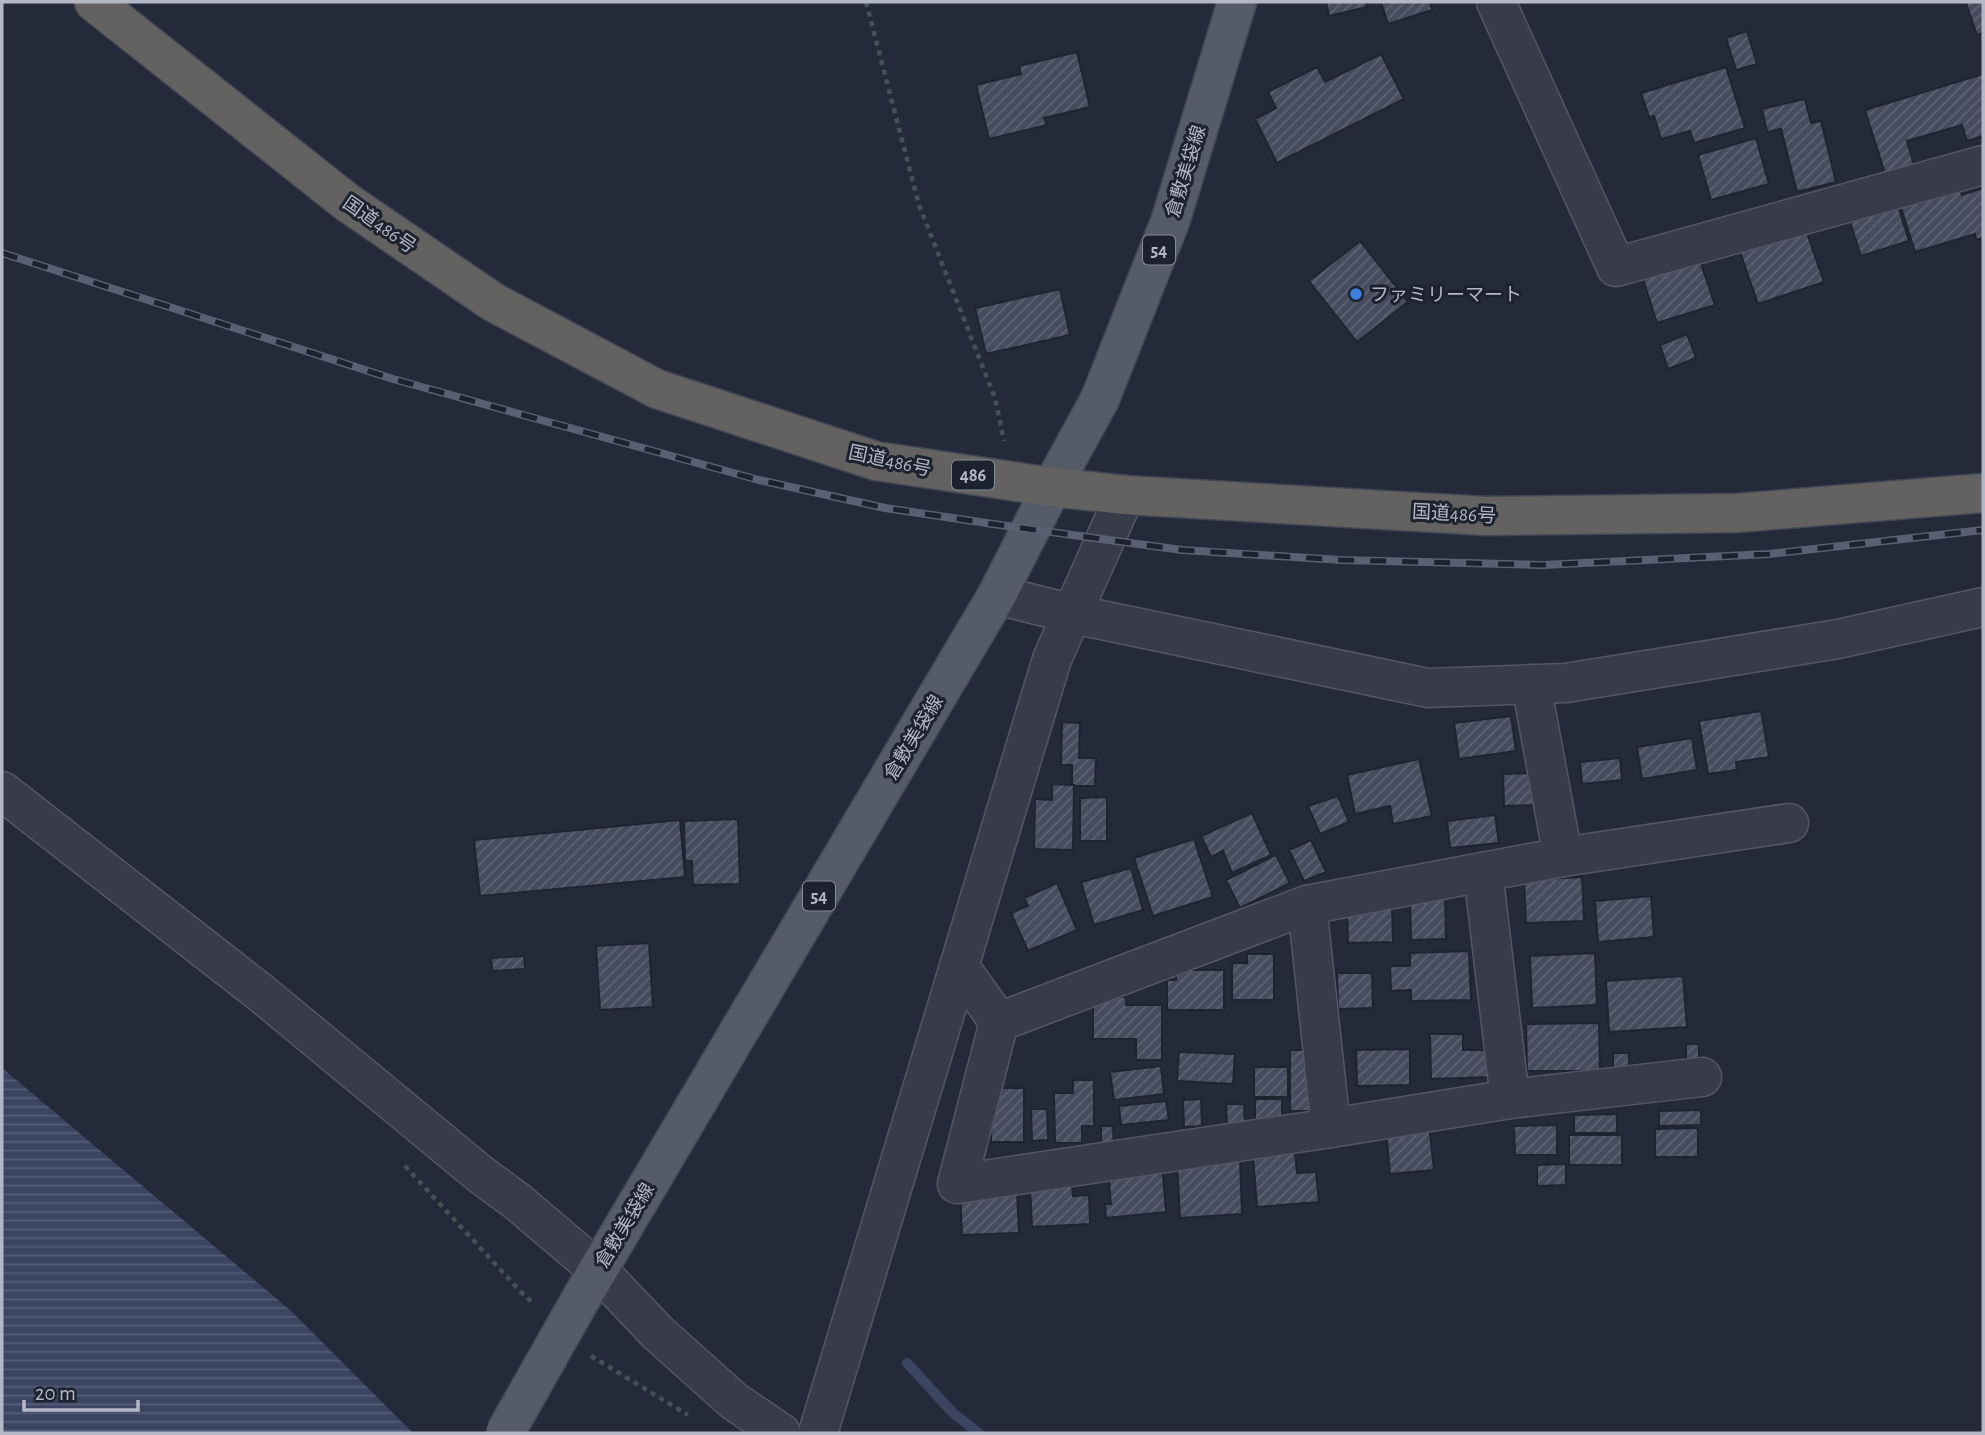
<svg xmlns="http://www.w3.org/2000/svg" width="1985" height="1435" font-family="'Alegreya Sans','Noto Sans JP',sans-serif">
<defs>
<pattern id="water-rules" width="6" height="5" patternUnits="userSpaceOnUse" patternTransform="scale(1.75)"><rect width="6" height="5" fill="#3b4562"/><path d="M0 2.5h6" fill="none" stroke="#555e77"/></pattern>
<pattern id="building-hatch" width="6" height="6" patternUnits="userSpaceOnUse" patternTransform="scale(1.75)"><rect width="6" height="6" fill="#464b5e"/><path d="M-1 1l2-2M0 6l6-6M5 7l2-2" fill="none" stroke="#5e6374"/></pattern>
</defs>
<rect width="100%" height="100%" fill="#252a3a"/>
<!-- water -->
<polygon fill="url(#water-rules)" points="2,1068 290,1310 413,1433 2,1433"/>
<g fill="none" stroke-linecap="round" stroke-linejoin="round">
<!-- stream -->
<polyline stroke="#3b4562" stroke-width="10" points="907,1363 953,1413 979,1433"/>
</g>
<!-- building -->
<g fill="url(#building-hatch)" stroke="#1f2431" stroke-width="2">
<polygon points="1326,2 1366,2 1367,7 1329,16"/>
<polygon points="1381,2 1430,2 1432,10 1388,24"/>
<polygon points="1968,2 1983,2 1983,33 1977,35 1966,3"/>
<polygon points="1747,31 1757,64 1736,70 1726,38"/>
<polygon points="1077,52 1090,107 1044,118 1047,125 989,139 976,85 1021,74 1019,66"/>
<polygon points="1381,54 1404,99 1277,163 1255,119 1276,108 1268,92 1317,67 1325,82"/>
<polygon points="1726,67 1745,128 1694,143 1690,131 1661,139 1654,116 1649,117 1641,93"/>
<polygon points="1983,74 1983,136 1967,141 1962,125 1907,141 1915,168 1886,177 1865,110"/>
<polygon points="1805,99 1811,123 1821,121 1836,182 1797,192 1781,129 1767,132 1762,109"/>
<polygon points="1756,138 1769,184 1711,200 1698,155"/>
<polygon points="1957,180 1962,195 1983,188 1983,238 1976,240 1975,234 1915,252 1898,198"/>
<polygon points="1896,200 1909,241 1861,256 1850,222 1872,215"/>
<polygon points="1806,230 1824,282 1758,304 1740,252"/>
<polygon points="1360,241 1408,302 1357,342 1309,281"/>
<polygon points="1698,255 1715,305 1657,323 1641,273"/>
<polygon points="1060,289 1070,335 986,354 975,308"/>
<polygon points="1687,334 1696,358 1668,369 1660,345"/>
<polygon points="1761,711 1769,757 1736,762 1737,770 1708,774 1699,721"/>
<polygon points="1511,716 1516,751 1459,759 1454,723"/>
<polygon points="1062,722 1080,723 1079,758 1096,758 1095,786 1072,786 1072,765 1061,765"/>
<polygon points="1692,738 1697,770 1642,779 1637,747"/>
<polygon points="1620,758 1622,780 1582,784 1580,762"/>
<polygon points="1419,759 1432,816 1393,824 1390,806 1355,814 1347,775"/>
<polygon points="1535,773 1536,805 1504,806 1503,774"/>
<polygon points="1052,784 1074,785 1073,850 1034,849 1035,799 1052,800"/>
<polygon points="1338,796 1349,822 1320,834 1308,806"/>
<polygon points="1107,797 1107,841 1080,841 1080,798"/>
<polygon points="1252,813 1271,855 1232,873 1223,851 1211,857 1201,836"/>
<polygon points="1495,815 1499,843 1450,848 1447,821"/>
<polygon points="738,819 740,884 693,885 692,861 685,861 684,821"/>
<polygon points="680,820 685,877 480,896 474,840"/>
<polygon points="1194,839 1213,897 1153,916 1134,858"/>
<polygon points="1311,840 1326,872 1304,881 1289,850"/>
<polygon points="1276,855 1290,883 1240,908 1226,880"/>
<polygon points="1131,868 1143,910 1094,925 1081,882"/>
<polygon points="1582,877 1584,921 1526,923 1524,880"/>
<polygon points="1057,883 1077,930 1028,951 1011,913 1028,906 1024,898"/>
<polygon points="1445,894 1446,939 1411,940 1410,895"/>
<polygon points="1651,896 1654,937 1598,942 1595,901"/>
<polygon points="1392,905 1393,942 1348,943 1347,907"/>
<polygon points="649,943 653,1007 600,1010 596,946"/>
<polygon points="1469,951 1471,1000 1411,1001 1411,990 1391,991 1390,966 1410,966 1410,953"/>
<polygon points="1595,953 1597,1005 1532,1008 1530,956"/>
<polygon points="1247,954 1274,954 1274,1000 1232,1000 1232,963 1247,963"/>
<polygon points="524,956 525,969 492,971 491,958"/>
<polygon points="1176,966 1185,970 1224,970 1224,1010 1167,1010 1167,980 1176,980"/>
<polygon points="1337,973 1372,973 1373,1008 1338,1009"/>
<polygon points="1683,976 1687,1027 1609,1032 1606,981"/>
<polygon points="1093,997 1126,997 1126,1005 1162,1005 1162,1060 1136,1060 1136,1039 1093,1039"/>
<polygon points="1599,1023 1600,1071 1527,1071 1526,1024"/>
<polygon points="1430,1034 1463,1034 1463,1050 1492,1050 1492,1077 1431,1079"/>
<polygon points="1686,1044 1699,1044 1699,1070 1686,1071"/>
<polygon points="1410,1049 1410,1085 1357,1086 1356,1050"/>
<rect x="1290" y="1050" width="25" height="61"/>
<polygon points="1179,1052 1235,1054 1233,1084 1177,1081"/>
<rect x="1613" y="1053" width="16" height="28"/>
<polygon points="1161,1066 1164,1094 1114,1100 1110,1072"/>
<rect x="1254" y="1067" width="34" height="30"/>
<polygon points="1073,1080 1094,1080 1094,1126 1082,1126 1082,1143 1055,1143 1054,1093 1073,1093"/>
<polygon points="992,1088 1024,1088 1024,1142 991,1142"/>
<polygon points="1201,1099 1202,1126 1184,1127 1183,1100"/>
<rect x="1255" y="1099" width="27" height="27"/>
<polygon points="1166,1101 1169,1120 1121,1125 1119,1106"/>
<polygon points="1226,1104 1244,1104 1245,1128 1227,1129"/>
<polygon points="1031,1109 1047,1109 1048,1140 1032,1141"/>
<polygon points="1701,1110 1701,1125 1659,1126 1659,1111"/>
<polygon points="1617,1114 1617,1133 1574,1133 1574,1115"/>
<polygon points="1429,1125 1434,1170 1390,1174 1386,1129"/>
<polygon points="1557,1125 1557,1155 1515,1155 1514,1126"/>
<polygon points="1101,1126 1113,1126 1114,1151 1101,1151"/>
<polygon points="1698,1128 1698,1157 1655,1157 1655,1129"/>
<rect x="1569" y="1135" width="53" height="30"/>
<polygon points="1295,1153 1297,1173 1316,1172 1319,1202 1257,1207 1253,1157"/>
<polygon points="1240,1159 1242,1214 1180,1218 1177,1163"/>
<polygon points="1162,1163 1166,1212 1106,1218 1105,1204 1111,1204 1108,1169"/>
<polygon points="1566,1164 1566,1185 1537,1186 1537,1165"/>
<polygon points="1072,1185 1073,1196 1089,1195 1090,1224 1032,1227 1030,1188"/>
<polygon points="1017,1190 1019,1233 962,1235 960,1192"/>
</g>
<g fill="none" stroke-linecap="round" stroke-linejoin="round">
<!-- minor casing -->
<g stroke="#535765" stroke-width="41">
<g id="minor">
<polyline points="1496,2 1616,267 1983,165"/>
<polyline points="997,595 1073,614 1428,688 1566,683 1838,639 1983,607"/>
<polyline points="1531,684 1563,857"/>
<polyline points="2,791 261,993 480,1174 518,1202 598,1270 658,1333 734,1401 781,1433"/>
<polyline points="959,966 999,1022 957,1184 1331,1128 1510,1099 1702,1077"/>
<polyline points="999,1022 1307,905"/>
<polyline points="1510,1099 1483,872 1563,857 1789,823"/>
<polyline points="1331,1128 1307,905 1483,872"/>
<polyline points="818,1433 1052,659 1125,495"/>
</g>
</g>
<!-- primary casing -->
<g stroke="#414653" stroke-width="41">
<polyline id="primary" points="579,1302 997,595 1052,487 1100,399 1171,219 1237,2"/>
</g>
<!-- trunk casing -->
<g stroke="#434755" stroke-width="41">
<polyline id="trunk" points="94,2 348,203 493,302 657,389 876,461 1052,487 1125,495 1487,516 1737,513 1983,493"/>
</g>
<!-- path -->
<g stroke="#445258" stroke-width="4.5" stroke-dasharray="5 5" stroke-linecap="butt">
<polyline points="866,2 919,205 995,398 1004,441"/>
<polyline points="405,1166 521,1292 535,1305"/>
<polyline points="591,1356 688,1415"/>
</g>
<!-- minor -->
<use href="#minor" stroke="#383c4a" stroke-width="38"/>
<!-- primary -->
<use href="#primary" stroke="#565b6a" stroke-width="38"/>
<!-- trunk -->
<use href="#trunk" stroke="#636260" stroke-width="38"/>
<!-- rail casing -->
<g stroke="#5a6071" stroke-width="8">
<polyline id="rail" points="2,253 393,379 639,447 759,480 885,508 1000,525 1182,550 1341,560 1543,565 1769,554 1983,530"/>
</g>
<!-- rail -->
<use href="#rail" stroke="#1d222f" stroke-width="5" stroke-dasharray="16" stroke-linecap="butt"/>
<!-- primary-bridge casing -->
<g stroke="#414653" stroke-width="41" stroke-linecap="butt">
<polyline id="primary-bridge" points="505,1433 579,1302"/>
</g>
<!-- primary-bridge -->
<use href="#primary-bridge" stroke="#565b6a" stroke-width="38"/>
</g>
<!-- markers -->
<circle fill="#3f7fe0" stroke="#1d222f" stroke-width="2.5" cx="1356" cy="294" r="7"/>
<g text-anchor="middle" stroke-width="6" stroke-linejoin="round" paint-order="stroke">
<!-- shield labels -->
<g fill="#1d222f" stroke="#878a99" stroke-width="2">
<rect x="1143" y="235.5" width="32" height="29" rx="5"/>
<rect x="952" y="460.5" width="42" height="29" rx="5"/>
<rect x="803" y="881.5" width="32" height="29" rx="5"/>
</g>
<g font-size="18" font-weight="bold" fill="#b4b7c6">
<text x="1159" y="256">54</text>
<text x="973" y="481">486</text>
<text x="819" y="902">54</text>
</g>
<!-- street labels -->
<g font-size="19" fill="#b4b7c6" stroke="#1d222f">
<text transform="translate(1185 171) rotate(-73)" y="7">倉敷美袋線</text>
<text transform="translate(380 224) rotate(35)" y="7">国道486号</text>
<text transform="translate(890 460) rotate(12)" y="7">国道486号</text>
<text transform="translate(1454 513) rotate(3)" y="7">国道486号</text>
<text transform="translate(913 737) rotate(-59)" y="7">倉敷美袋線</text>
<text transform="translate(624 1225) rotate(-59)" y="7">倉敷美袋線</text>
</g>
<!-- poi labels -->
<g font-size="19" fill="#b4b7c6" stroke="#1d222f" text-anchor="start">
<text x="1370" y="301">ファミリーマート</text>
</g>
</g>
<!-- border -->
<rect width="1985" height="1435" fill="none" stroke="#b4b7c6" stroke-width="7"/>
<!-- scale -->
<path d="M24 1400v10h114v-10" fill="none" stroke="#b4b7c6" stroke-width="3.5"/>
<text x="35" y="1400" font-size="21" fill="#b4b7c6" stroke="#1d222f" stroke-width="5" paint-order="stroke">20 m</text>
</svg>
